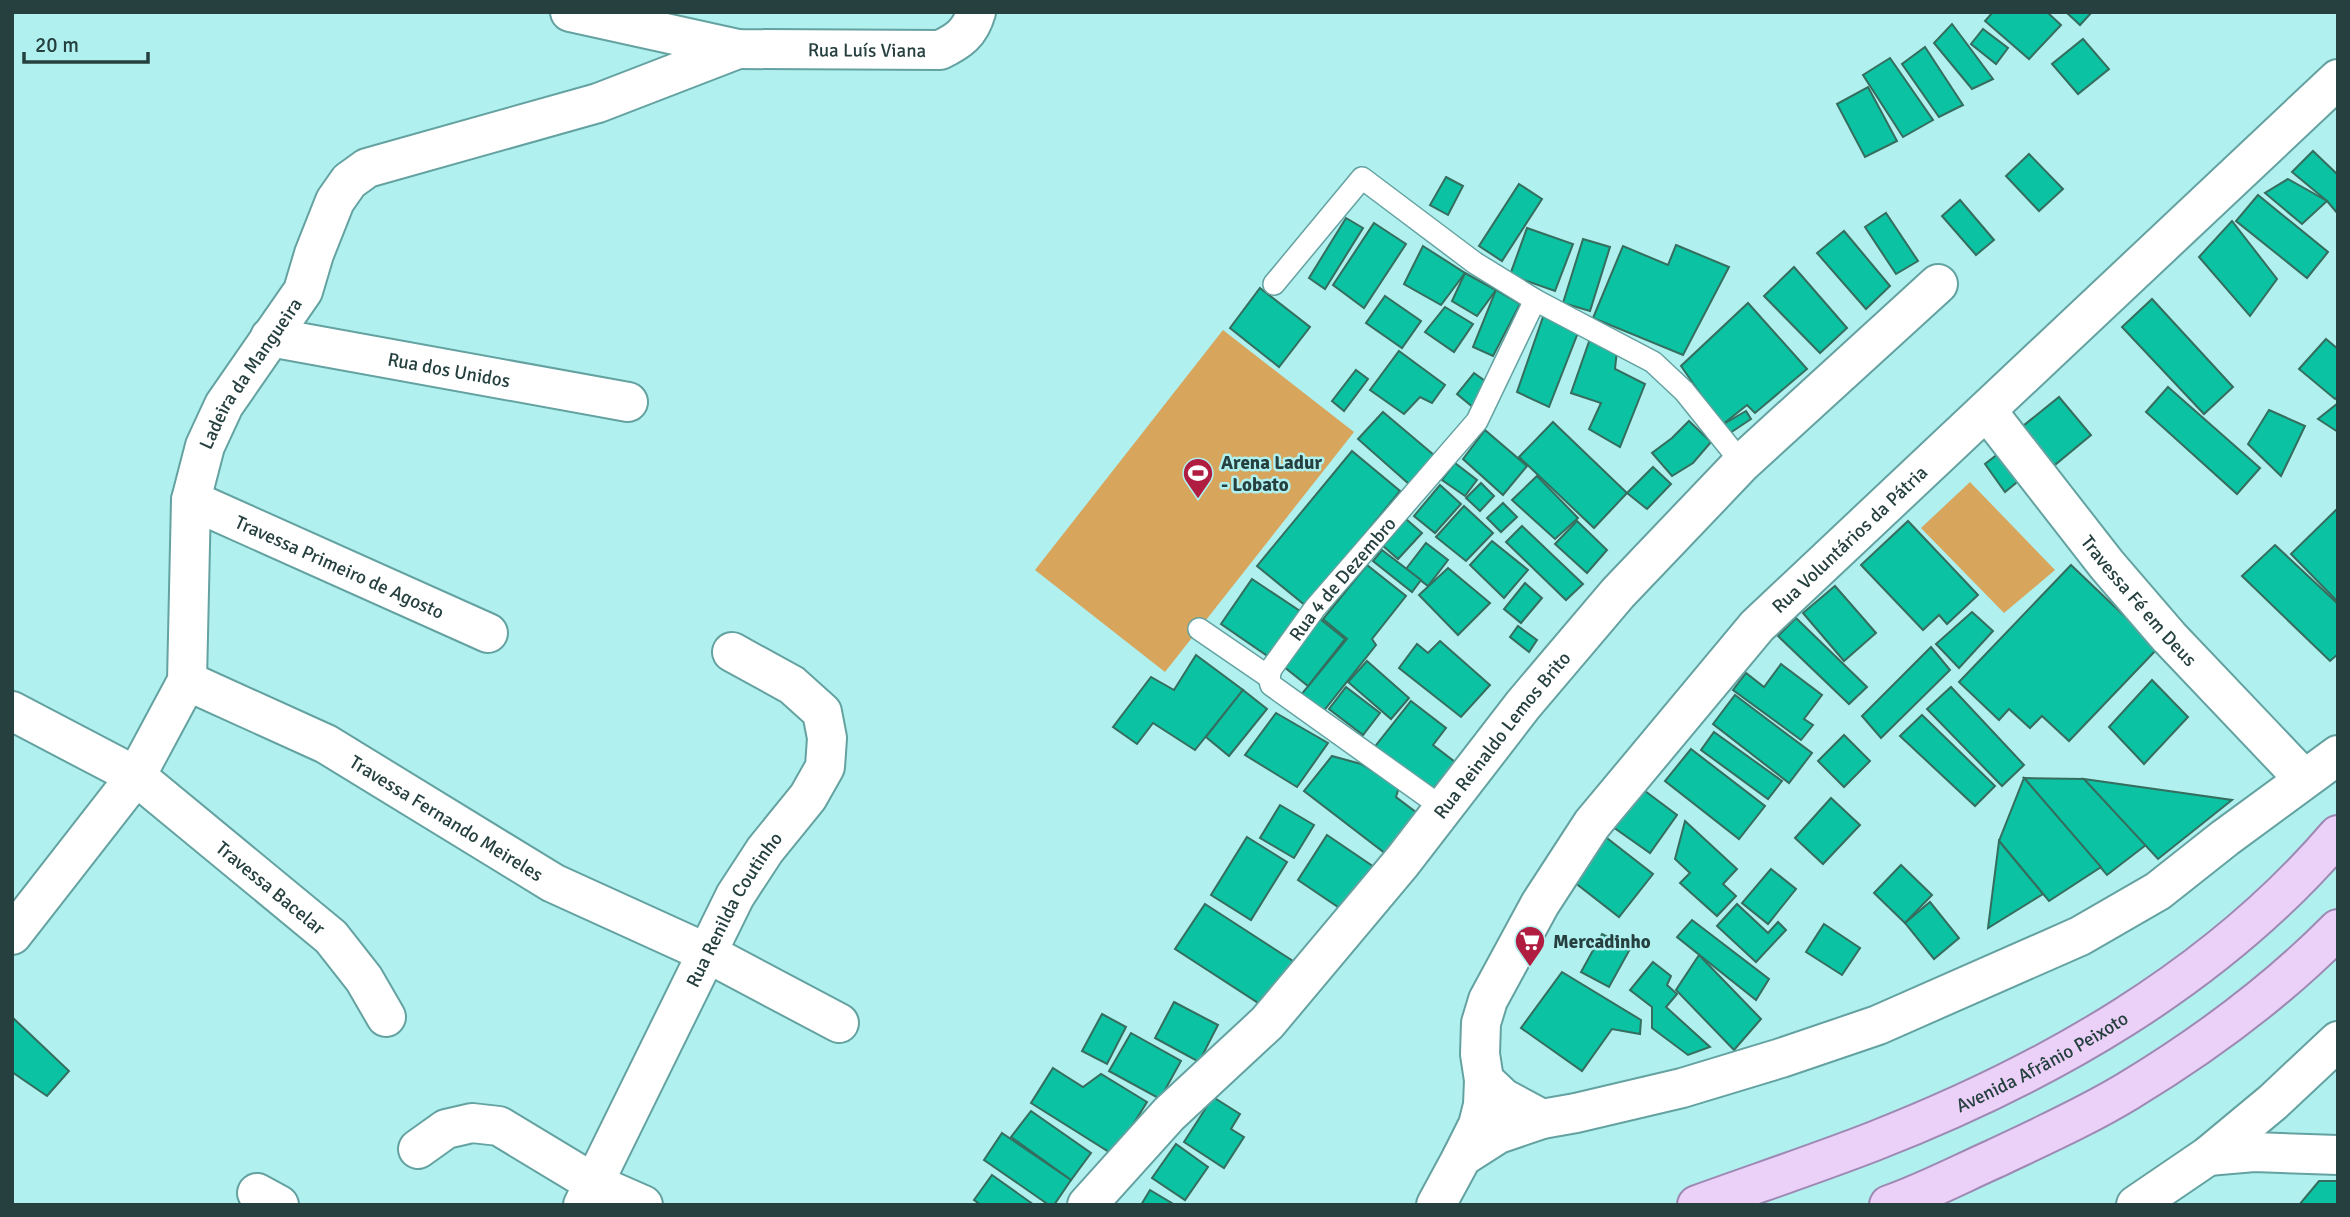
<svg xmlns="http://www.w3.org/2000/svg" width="2350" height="1217" font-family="Signika,sans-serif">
<rect width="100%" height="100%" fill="#b0f0ef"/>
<!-- green -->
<g fill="#d8a55c">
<polygon points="1223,330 1354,432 1165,672 1035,570"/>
<polygon points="1970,482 2055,570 2004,613 1921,528"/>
</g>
<!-- building -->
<g fill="#0bc2a2" stroke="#356d5e" stroke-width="2">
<polygon points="1993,12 2047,12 2061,25 2029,59 1985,21"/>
<polygon points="2066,12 2092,12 2080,25"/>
<polygon points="1952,24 1993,79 1972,89 1934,43"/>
<polygon points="1983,29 2008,48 1996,64 1971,44"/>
<polygon points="2083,39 2109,69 2078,94 2052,64"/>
<polygon points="1925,47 1963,105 1939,117 1902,64"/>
<polygon points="1890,58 1933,120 1903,137 1863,75"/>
<polygon points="1868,87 1897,141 1865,157 1837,104"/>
<polygon points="2313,151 2338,175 2338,214 2327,201 2292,172"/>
<polygon points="2029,154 2063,189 2039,211 2006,176"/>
<polygon points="1446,177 1463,186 1448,215 1430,205"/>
<polygon points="2288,179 2327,201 2302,224 2265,193"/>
<polygon points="1519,184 1542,199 1502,261 1479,246"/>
<polygon points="2258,195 2328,252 2307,278 2236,221"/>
<polygon points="1960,200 1994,240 1976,255 1942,216"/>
<polygon points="1886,213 1918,261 1896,274 1865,227"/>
<polygon points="1346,218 1363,228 1325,289 1309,278"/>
<polygon points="2232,221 2277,279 2250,316 2199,257"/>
<polygon points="1374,223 1406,244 1364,308 1333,285"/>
<polygon points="1527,228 1573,244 1555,291 1510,275"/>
<polygon points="1844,231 1890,286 1866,309 1817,253"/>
<polygon points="1583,239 1610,247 1590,311 1563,303"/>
<polygon points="1676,245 1729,267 1683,355 1593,318 1623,246 1668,265"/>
<polygon points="1423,246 1465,273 1441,305 1404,284"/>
<polygon points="1794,267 1847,328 1820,353 1764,296"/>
<polygon points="1465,273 1496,290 1477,316 1452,301"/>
<polygon points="1260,288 1310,327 1279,367 1230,328"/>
<polygon points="1496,290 1520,304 1493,356 1473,347"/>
<polygon points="1385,296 1421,321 1402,348 1366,323"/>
<polygon points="2152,299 2233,387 2204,414 2122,327"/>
<polygon points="1748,303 1807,369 1755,413 1747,405 1722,425 1681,366"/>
<polygon points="1445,307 1473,324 1454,352 1425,332"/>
<polygon points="1544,314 1579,330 1549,407 1517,392"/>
<polygon points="1591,336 1617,350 1615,369 1645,384 1620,447 1589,429 1601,403 1571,393"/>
<polygon points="2326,339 2338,349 2338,396 2335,399 2299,369"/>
<polygon points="1399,351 1445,385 1432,403 1420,397 1404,414 1370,390"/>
<polygon points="1356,370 1368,379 1344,411 1332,401"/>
<polygon points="1474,373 1492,386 1474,408 1457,394"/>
<polygon points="2168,387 2260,468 2237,494 2146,412"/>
<polygon points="2059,397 2091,435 2050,469 2018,430"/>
<polygon points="2338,403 2338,432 2318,419"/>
<polygon points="2269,410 2305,426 2281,476 2248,444"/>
<polygon points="1746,411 1751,419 1730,433 1722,425"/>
<polygon points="1383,412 1434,455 1409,484 1358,439"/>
<polygon points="1689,421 1711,442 1693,463 1672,476 1652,453 1672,438"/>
<polygon points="1553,422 1627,493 1594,528 1519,457"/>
<polygon points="1485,430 1527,466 1503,495 1463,459"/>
<polygon points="2007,447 2028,473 2005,492 1985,464"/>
<polygon points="1352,451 1400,491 1306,606 1257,566"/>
<polygon points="1455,463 1477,480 1465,496 1442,480"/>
<polygon points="1653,467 1671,484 1647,509 1627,493"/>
<polygon points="1537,476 1578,518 1555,539 1512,500"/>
<polygon points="1481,483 1494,496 1480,511 1466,498"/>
<polygon points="1440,485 1461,504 1435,533 1414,516"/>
<polygon points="1503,503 1517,517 1501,532 1487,518"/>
<polygon points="1464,506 1493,533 1466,561 1436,537"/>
<polygon points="2338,508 2338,602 2291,554"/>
<polygon points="1406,519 1422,533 1398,559 1383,546"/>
<polygon points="1577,521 1607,550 1587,573 1555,544"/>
<polygon points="1908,521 1978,595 1947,624 1939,615 1923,630 1861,565"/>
<polygon points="1522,526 1583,584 1566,600 1506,542"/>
<polygon points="1492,541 1528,570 1504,598 1470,565"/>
<polygon points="1426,543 1448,560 1428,586 1406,569"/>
<polygon points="2275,545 2338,604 2338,654 2330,661 2242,576"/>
<polygon points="1382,550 1421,580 1412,592 1373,561"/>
<polygon points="1367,565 1406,596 1372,639 1376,645 1322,713 1300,696 1347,639 1323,619"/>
<polygon points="2071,565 2158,648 2069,741 2042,716 2030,728 2009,709 1999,720 1959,682"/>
<polygon points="1448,568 1490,603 1458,635 1419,595"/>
<polygon points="1252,579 1300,611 1269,657 1221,624"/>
<polygon points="1525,583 1542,598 1521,623 1504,609"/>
<polygon points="1835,586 1876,633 1844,661 1803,613"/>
<polygon points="1972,612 1993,631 1959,668 1936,644"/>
<polygon points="1315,615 1345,639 1308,686 1278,662"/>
<polygon points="1796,618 1867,687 1849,704 1778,636"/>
<polygon points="1518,626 1537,640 1529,652 1510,637"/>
<polygon points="1440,641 1490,685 1461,717 1399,668 1417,644 1428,653"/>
<polygon points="1931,647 1950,670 1881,738 1862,716"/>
<polygon points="1196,655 1243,690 1195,750 1153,723 1137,744 1113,727 1151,677 1174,690"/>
<polygon points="1367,661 1409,698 1391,719 1348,682"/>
<polygon points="1781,664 1822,695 1804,719 1813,725 1801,740 1733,690 1746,673 1764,687"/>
<polygon points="2152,680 2188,717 2144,764 2109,727"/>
<polygon points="1346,687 1380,713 1363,735 1329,709"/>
<polygon points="1951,687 2024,765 2002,786 1927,709"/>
<polygon points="1243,690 1267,709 1229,756 1206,737"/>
<polygon points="1735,695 1812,753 1789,783 1713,724"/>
<polygon points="1411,701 1446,728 1433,745 1455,762 1429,794 1373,749"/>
<polygon points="1276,713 1328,743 1297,787 1245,755"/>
<polygon points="1922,715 1995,786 1975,806 1900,736"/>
<polygon points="1714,732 1782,781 1768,799 1701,750"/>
<polygon points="1844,735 1870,761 1844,787 1818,761"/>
<polygon points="1691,749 1765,806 1739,839 1665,781"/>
<polygon points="1332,756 1361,764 1399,787 1396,797 1421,816 1390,857 1304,791"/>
<polygon points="2024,778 2084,779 2146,845 2107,875"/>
<polygon points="2024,778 2101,867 2049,901 1999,841"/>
<polygon points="2084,779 2232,800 2158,859"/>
<polygon points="1641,788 1677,815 1650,853 1613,827"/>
<polygon points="1831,798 1860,825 1823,864 1795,838"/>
<polygon points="1280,805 1314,825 1294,858 1260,838"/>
<polygon points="1685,821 1737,869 1723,884 1736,896 1717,916 1680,883 1690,873 1675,859"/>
<polygon points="1327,835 1377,869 1347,913 1298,880"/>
<polygon points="1603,835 1653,874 1619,917 1569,878"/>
<polygon points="1247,837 1287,862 1251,920 1211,895"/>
<polygon points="1999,841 2043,894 1988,928"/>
<polygon points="1901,865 1932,895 1905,923 1874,893"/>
<polygon points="1771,869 1796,889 1768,924 1742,903"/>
<polygon points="1930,902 1959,938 1934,959 1905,923"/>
<polygon points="1205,904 1293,961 1263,1006 1175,949"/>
<polygon points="1737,904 1768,933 1778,922 1786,930 1756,962 1717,926"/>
<polygon points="1692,920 1769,979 1756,1000 1677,937"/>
<polygon points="1824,924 1860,948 1842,975 1806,952"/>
<polygon points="1602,934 1630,949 1609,987 1581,972"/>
<polygon points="1699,955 1761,1019 1734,1050 1676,990"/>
<polygon points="1653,962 1671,976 1667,985 1677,994 1666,1007 1710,1047 1688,1055 1652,1028 1652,1007 1630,990"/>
<polygon points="1562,972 1641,1020 1640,1034 1612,1029 1582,1071 1521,1028"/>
<polygon points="1174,1002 1218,1025 1199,1062 1155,1038"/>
<polygon points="1102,1014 1126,1027 1107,1064 1082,1051"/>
<polygon points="12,1017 69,1071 47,1096 12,1072"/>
<polygon points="1131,1033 1181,1061 1160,1099 1109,1071"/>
<polygon points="1053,1068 1083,1087 1101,1074 1147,1102 1114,1155 1031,1103"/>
<polygon points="1213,1097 1240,1114 1231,1129 1244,1137 1224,1168 1184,1142"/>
<polygon points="1031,1111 1091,1153 1071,1180 1011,1137"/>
<polygon points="1002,1133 1071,1180 1054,1205 1049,1205 984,1160"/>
<polygon points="1176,1144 1208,1167 1185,1200 1152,1178"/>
<polygon points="992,1175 1034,1205 981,1205 974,1200"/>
<polygon points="2319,1181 2338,1181 2338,1205 2299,1205"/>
<polygon points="1150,1190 1175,1205 1141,1205"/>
</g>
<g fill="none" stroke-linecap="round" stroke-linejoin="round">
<!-- lane casing -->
<g stroke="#64a2a1" stroke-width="24">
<g id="lane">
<polyline points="1274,284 1362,178 1475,263 1535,300 1653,362 1684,391 1742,463"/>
<polyline points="1199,629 1269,677"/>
<path id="s1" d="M 1443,808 L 1271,685 L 1269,677 L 1271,669 L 1315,608 L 1477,421 L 1535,300"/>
</g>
</g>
<!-- street casing -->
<g stroke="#64a2a1" stroke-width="42">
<g id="street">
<path id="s2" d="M 570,12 L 738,49 L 940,50 C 959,41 970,33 976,12"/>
<path id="s3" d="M 270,337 L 628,402"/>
<path id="s4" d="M 1987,411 L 2107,565 L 2169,637 L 2304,779"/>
<path id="s5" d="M 191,500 L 488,633"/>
<path id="s6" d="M 187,681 L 326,744 L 553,883 L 707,953 L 839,1023"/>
<path id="s7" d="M 12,711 L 136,776 L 331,937 L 364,979 L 386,1017"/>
<path id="s8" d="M 12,935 L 136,776 L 187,681 L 191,500 L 205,446 L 224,405 L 303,291 L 314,254 L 335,201 L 349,181 L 367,168 L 598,103 L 738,49"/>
<polyline points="1484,1080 1503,1098 1542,1119"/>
<polyline points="418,1149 446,1129 472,1123 499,1126 595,1184 643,1205"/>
<polyline points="2208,1156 2254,1152 2338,1155"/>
<path id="s9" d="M 1462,1157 L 1478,1125 L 1483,1105 L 1484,1080 L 1480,1054 L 1481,1023 L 1488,1000 L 1540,904 L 1592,824 L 1757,626 L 2338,79"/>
<polyline points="257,1193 279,1205"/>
<path id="s10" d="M 583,1205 L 735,896 L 765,850 L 808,797 L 825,767 L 827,738 L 822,712 L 792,685 L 732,652"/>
<path id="s11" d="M 1087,1205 L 1169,1114 L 1267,1023 L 1402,862 L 1523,705 L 1618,593 L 1742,463 L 1938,284"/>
</g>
</g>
<!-- secondary casing -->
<g stroke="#64a2a1" stroke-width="42">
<g id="secondary">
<polyline points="1436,1205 1462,1157 1498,1134 1542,1119 1576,1113 1682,1088 1781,1058 1878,1025 2080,936 2158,891 2225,838 2338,755"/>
<polyline points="2136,1205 2208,1156 2273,1102 2338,1041"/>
</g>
</g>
<!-- primary casing -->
<g stroke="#9d89b3" stroke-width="42">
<g id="primary">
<path id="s12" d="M 1697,1205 C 1755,1184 1815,1164 1872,1142 C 2046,1074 2215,979 2338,835"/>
<path d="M 1889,1205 C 1926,1192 1960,1174 1996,1158 C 2040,1137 2087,1116 2128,1091 C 2204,1045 2276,992 2338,929"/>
</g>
</g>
<!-- lane -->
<use href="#lane" stroke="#fff" stroke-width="21"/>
<!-- street -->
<use href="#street" stroke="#fff" stroke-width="38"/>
<!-- secondary -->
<use href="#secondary" stroke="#fff" stroke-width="38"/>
<!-- primary -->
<use href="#primary" stroke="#ebd0f7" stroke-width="38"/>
</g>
<!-- icons -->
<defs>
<g id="stadium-pin" transform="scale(1.575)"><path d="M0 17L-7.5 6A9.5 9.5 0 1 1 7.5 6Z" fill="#b01d40" stroke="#b0f0ef"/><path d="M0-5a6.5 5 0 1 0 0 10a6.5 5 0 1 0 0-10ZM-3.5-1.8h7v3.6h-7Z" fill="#fff"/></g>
<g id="supermarket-pin" transform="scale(1.575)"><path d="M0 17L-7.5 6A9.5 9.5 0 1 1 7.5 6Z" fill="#b01d40" stroke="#b0f0ef"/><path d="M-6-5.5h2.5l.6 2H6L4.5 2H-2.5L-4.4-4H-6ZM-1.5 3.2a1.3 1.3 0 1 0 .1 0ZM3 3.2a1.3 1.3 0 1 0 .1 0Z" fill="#fff"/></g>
</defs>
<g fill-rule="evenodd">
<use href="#stadium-pin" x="1198" y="473"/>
<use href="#supermarket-pin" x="1530" y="941"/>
</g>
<g text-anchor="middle" stroke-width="5" stroke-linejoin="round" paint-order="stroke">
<!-- street labels -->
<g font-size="19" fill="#25403f" stroke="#b0f0ef">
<text dy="7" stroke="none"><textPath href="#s2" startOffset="301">Rua Luís Viana</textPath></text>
<text dy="7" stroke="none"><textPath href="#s3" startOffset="182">Rua dos Unidos</textPath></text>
<text dy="7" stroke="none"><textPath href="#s8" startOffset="632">Ladeira da Mangueira</textPath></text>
<text dy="7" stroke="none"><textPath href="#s9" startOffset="752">Rua Voluntários da Pátria</textPath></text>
<text dy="7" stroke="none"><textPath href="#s5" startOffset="163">Travessa Primeiro de Agosto</textPath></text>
<text dy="7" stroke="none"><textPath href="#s1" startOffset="343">Rua 4 de Dezembro</textPath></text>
<text dy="7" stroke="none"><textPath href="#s4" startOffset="243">Travessa Fé em Deus</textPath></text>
<text dy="7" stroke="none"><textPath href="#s11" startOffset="628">Rua Reinaldo Lemos Brito</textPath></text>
<text dy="7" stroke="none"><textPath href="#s6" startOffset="294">Travessa Fernando Meireles</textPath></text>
<text dy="7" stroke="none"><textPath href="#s7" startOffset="315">Travessa Bacelar</textPath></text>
<text dy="7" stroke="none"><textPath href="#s10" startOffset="332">Rua Renilda Coutinho</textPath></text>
<text dy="7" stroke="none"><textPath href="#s12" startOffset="374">Avenida Afrânio Peixoto</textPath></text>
</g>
<!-- poi labels -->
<g font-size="19" font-weight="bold" fill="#25403f" stroke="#b0f0ef" text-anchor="start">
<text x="1221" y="469">Arena Ladur<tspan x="1221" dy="22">- Lobato</tspan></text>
<text x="1553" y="948">Mercadinho</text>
</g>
</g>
<!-- border -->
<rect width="2350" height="1217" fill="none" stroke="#25403f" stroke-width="28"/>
<!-- scale -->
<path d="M24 52v10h124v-10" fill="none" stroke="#25403f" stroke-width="3.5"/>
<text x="35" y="52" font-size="21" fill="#25403f" stroke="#b0f0ef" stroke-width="5" paint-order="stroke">20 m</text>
</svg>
